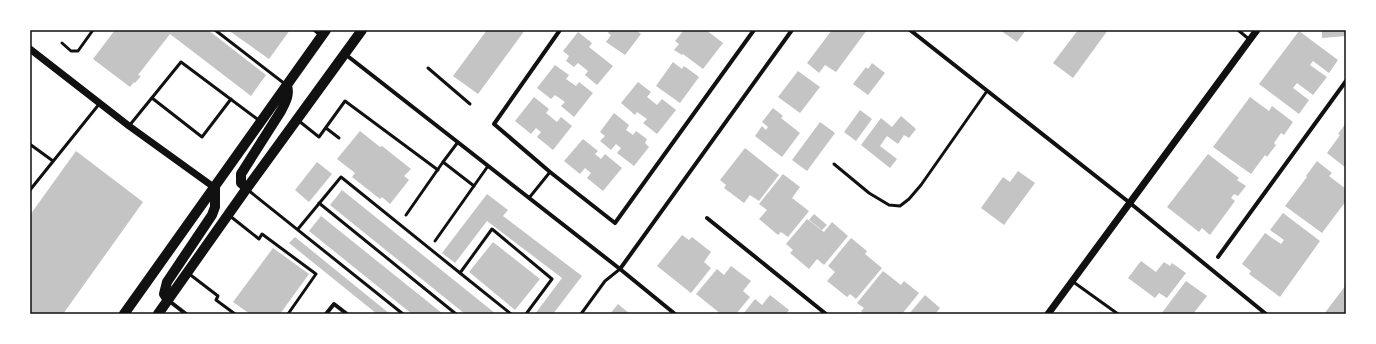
<svg xmlns="http://www.w3.org/2000/svg" width="1376" height="344" font-family="'DM Sans',sans-serif">
<rect width="100%" height="100%" fill="#fff"/>
<!-- building -->
<g fill="#c4c4c4">
<polygon points="115,30 208,30 266,75 251,96 170,34 138,75 141,76 135,83 134,82 130,87 93,59"/>
<polygon points="228,30 290,30 269,59"/>
<polygon points="487,30 525,30 478,94 453,76"/>
<polygon points="610,30 636,30 641,34 625,55 606,42 611,35 608,33"/>
<polygon points="684,30 706,30 723,43 703,69 683,54 682,55 674,50 679,44 675,41"/>
<polygon points="832,30 867,30 836,72 825,65 819,73 807,63"/>
<polygon points="1000,30 1026,30 1017,42"/>
<polygon points="1078,30 1108,30 1073,78 1053,63"/>
<polygon points="1322,30 1346,30 1346,36 1322,38"/>
<polygon points="1299,31 1338,60 1329,73 1313,61 1310,65 1327,77 1313,95 1297,83 1293,88 1309,100 1299,114 1259,84"/>
<polygon points="578,32 592,43 589,47 613,66 597,85 585,75 588,71 578,63 574,67 566,61 569,56 563,51"/>
<polygon points="673,62 682,69 684,66 699,77 680,103 656,86"/>
<polygon points="872,63 885,73 868,95 853,84 866,67 868,69"/>
<polygon points="555,65 569,75 566,79 576,86 579,82 593,93 574,117 561,106 565,102 555,95 551,99 537,88"/>
<polygon points="798,71 820,87 800,113 778,97"/>
<polygon points="638,82 651,92 647,97 657,105 662,99 676,110 657,134 643,123 647,119 637,112 635,115 621,103"/>
<polygon points="534,97 549,109 546,113 557,122 561,117 572,126 553,150 537,137 541,132 536,128 531,134 515,121"/>
<polygon points="1250,97 1269,111 1272,106 1293,122 1284,135 1281,133 1274,143 1276,145 1267,157 1265,155 1251,174 1213,147"/>
<polygon points="773,108 783,116 781,118 800,133 782,157 755,136 762,126 766,130 768,127 762,122"/>
<polygon points="860,110 872,119 856,141 844,132"/>
<polygon points="614,113 629,125 626,130 633,135 636,131 647,139 645,143 649,147 634,166 617,153 621,148 616,144 611,150 600,141 605,136 600,132"/>
<polygon points="901,116 916,129 909,138 904,135 898,144 887,136 880,146 897,159 890,168 861,145 881,118 892,127"/>
<polygon points="820,122 835,133 807,171 792,160"/>
<polygon points="1346,123 1346,168 1327,153 1340,135 1338,134"/>
<polygon points="360,131 380,147 382,146 411,169 404,176 409,180 390,204 382,197 380,199 352,177 355,173 337,159"/>
<polygon points="583,139 598,151 595,154 601,159 605,154 622,168 603,191 587,178 591,173 585,168 580,174 564,161"/>
<polygon points="745,148 779,175 759,201 750,195 744,203 724,188 726,185 720,180"/>
<polygon points="76,151 143,202 63,314 30,314 30,215"/>
<polygon points="1208,154 1239,178 1237,180 1246,186 1238,196 1234,194 1231,198 1235,201 1210,235 1202,228 1199,232 1167,207"/>
<polygon points="1317,161 1332,173 1329,176 1346,189 1346,201 1322,233 1285,206 1307,177 1306,176"/>
<polygon points="317,162 332,174 309,202 295,190"/>
<polygon points="1018,171 1035,183 1004,225 981,208 1003,177 1010,182"/>
<polygon points="783,174 800,187 792,198 809,211 788,237 781,232 778,235 759,219 767,210 759,204"/>
<polygon points="342,190 496,314 465,314 330,205"/>
<polygon points="487,194 508,210 503,216 582,276 553,314 535,314 562,278 487,221 455,263 442,253"/>
<polygon points="1283,213 1320,241 1280,297 1249,274 1251,271 1242,264 1265,233 1281,244 1284,240 1270,230"/>
<polygon points="814,214 827,225 822,230 809,220"/>
<polygon points="321,216 443,314 412,314 309,231"/>
<polygon points="807,219 824,232 832,222 848,236 824,265 817,259 809,269 790,253 793,250 786,244"/>
<polygon points="682,235 689,240 692,237 711,252 704,262 711,268 691,293 657,266"/>
<polygon points="295,237 390,314 377,314 289,243"/>
<polygon points="851,238 867,251 865,254 882,268 856,299 850,294 847,297 827,281 835,272 828,266"/>
<polygon points="493,242 540,279 515,310 469,272"/>
<polygon points="273,248 309,274 280,314 250,314 233,302"/>
<polygon points="1141,261 1156,272 1164,262 1170,266 1172,263 1186,273 1167,298 1159,293 1155,298 1128,278"/>
<polygon points="731,266 751,281 743,291 750,297 736,314 721,314 696,294 717,269 724,275"/>
<polygon points="883,271 901,285 904,281 919,293 902,314 865,314 861,311 864,308 857,303"/>
<polygon points="1186,281 1207,296 1193,314 1161,314"/>
<polygon points="1346,285 1346,314 1324,314"/>
<polygon points="770,295 789,310 786,314 743,314 755,299 762,305"/>
<polygon points="925,295 940,308 936,313 938,314 909,314"/>
<polygon points="618,304 630,314 610,314"/>
</g>
<g fill="none" stroke-linecap="round" stroke-linejoin="round">
<!-- service -->
<g stroke="#111" stroke-width="3">
<polyline points="215,30 285,84"/>
<polyline points="314,30 320,35"/>
<polyline points="1238,30 1250,40"/>
<polyline points="62,43 71,51 78,51 93,30"/>
<polyline points="428,68 470,104"/>
<polyline points="152,98 202,137 231,99"/>
<polyline points="299,121 319,137 345,101 438,170"/>
<polyline points="129,126 181,62 260,121"/>
<polyline points="326,128 339,138"/>
<polyline points="31,145 53,161"/>
<polyline points="443,162 458,142"/>
<polyline points="834,164 869,193 889,205 900,206 909,199 921,185 987,91"/>
<polyline points="30,190 100,103"/>
<polyline points="248,190 403,314"/>
<polyline points="529,198 550,172"/>
<polyline points="319,203 456,314"/>
<polyline points="406,215 443,162 474,186"/>
<polyline points="230,216 259,239 262,234 316,274 288,314"/>
<polyline points="298,229 341,177 460,273 492,229 552,279 526,314"/>
<polyline points="435,241 488,166"/>
<polyline points="188,273 218,296 216,300 235,314"/>
<polyline points="460,273 511,314"/>
<polyline points="1072,281 1118,314"/>
<polyline points="581,314 605,281 620,269"/>
</g>
<!-- minor -->
<g stroke="#111" stroke-width="4">
<polyline points="560,30 494,124 550,172 615,223 754,30"/>
<polyline points="910,30 1130,203 1266,314"/>
<polyline points="345,54 620,269 675,314"/>
<polyline points="707,218 826,314"/>
<polyline points="1218,257 1346,81"/>
<polyline points="620,269 792,30"/>
<polyline points="168,300 186,314"/>
<polyline points="326,314 334,304 347,314"/>
</g>
<!-- tertiary -->
<g stroke="#111" stroke-width="7">
<polyline points="30,49 129,126 215,188"/>
<polyline points="1048,314 1257,30"/>
</g>
<!-- primary -->
<g stroke="#111" stroke-width="10">
<path d="M 247,188 L 241,183 L 241,174 L 281,111 C 285,103 290,95 287,86"/>
<polyline points="168,300 164,294 167,282 212,215 215,207 215,188"/>
<polyline points="124,314 326,30"/>
<polyline points="158,314 247,188 362,30"/>
</g>
</g>
<!-- border -->
<rect width="1376" height="344" fill="none" stroke="#ffffff" stroke-width="62"/>
<rect x="31" y="31" width="1314" height="282" fill="none" stroke="#111" stroke-width="1.5"/>
</svg>
